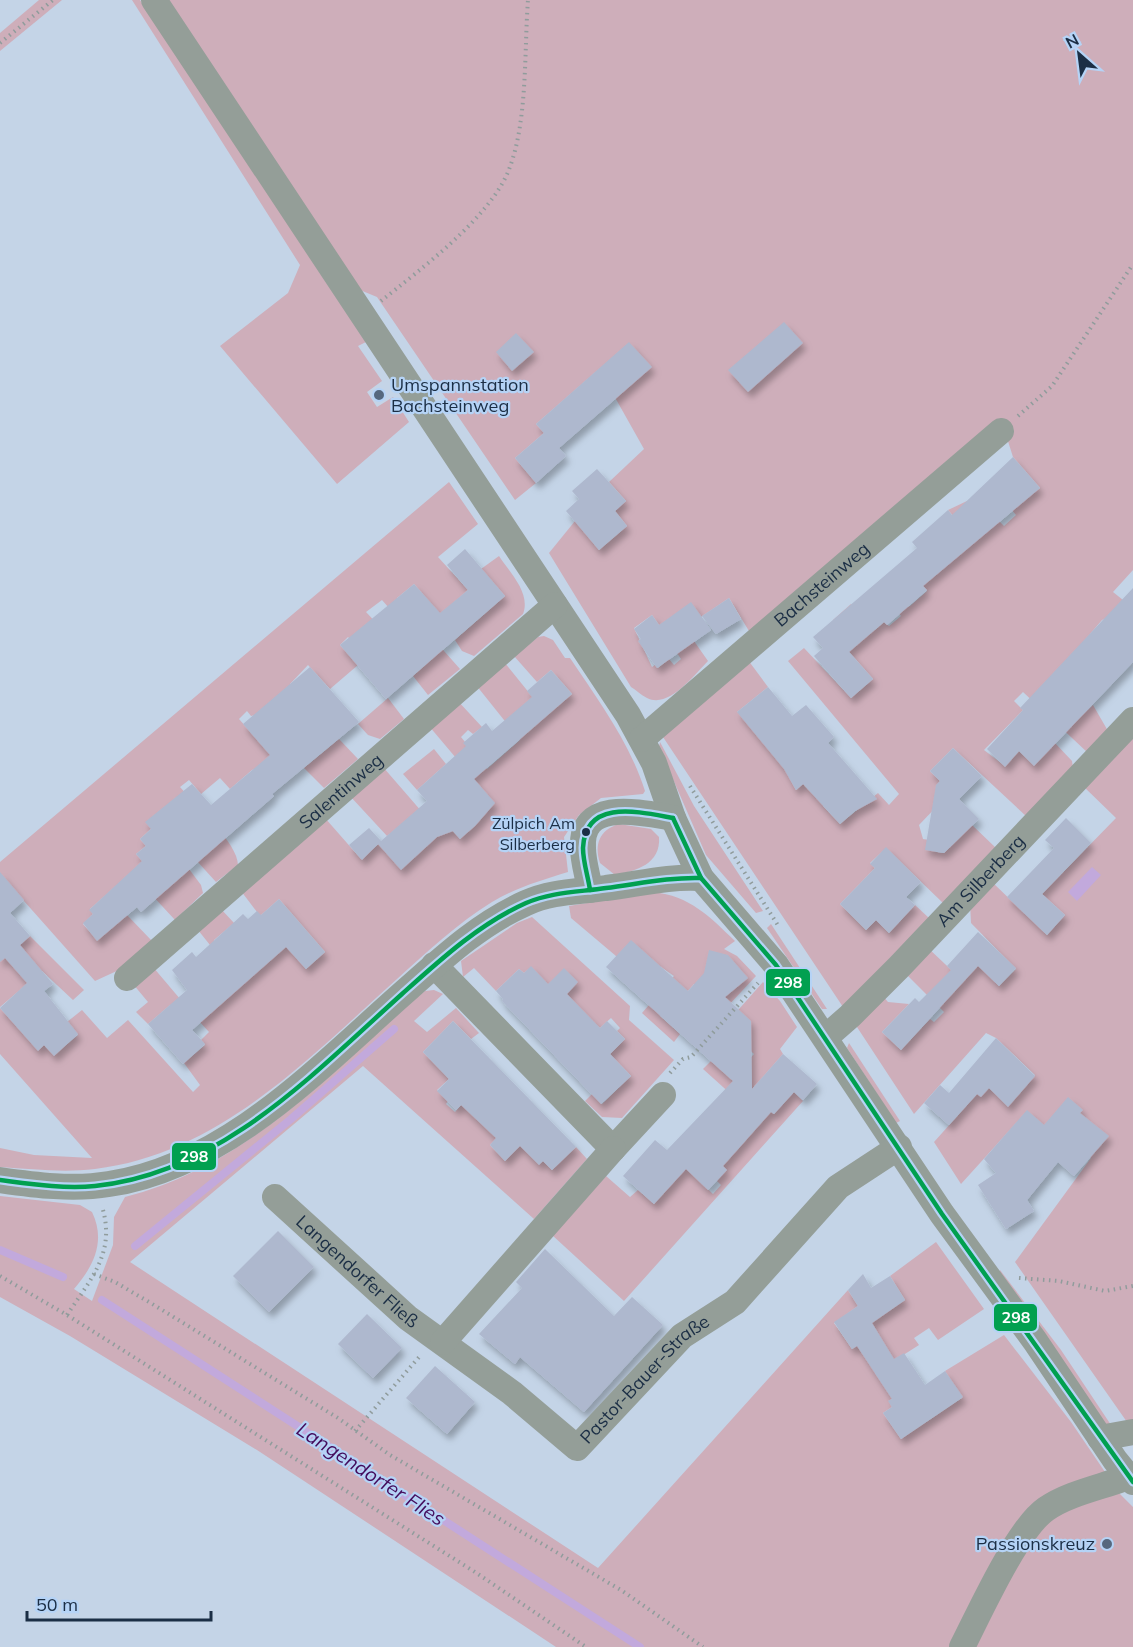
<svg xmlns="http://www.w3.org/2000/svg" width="1133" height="1647" font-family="Mulish,sans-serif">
<defs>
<filter id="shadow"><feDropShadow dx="3.5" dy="6" stdDeviation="3" flood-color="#0004"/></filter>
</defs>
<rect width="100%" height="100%" fill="#c4d4e7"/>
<!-- green -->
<g fill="#ceaeba">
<polygon points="39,0 62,0 0,51 0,33"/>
<polygon points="132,0 140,0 366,342 358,346 382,381 367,392 377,407 393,397 409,422 337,484 220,346 288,293 300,265"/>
<path d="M 167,0 L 1133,0 L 1133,570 L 1113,592 L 1133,608 L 1102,620 L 1090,634 L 1079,718 L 1093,705 L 1108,731 L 1088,753 L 1023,692 L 1014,701 L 1023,710 L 984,750 L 1005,766 L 1019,751 L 1034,765 L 1055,743 L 1072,761 L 1073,768 L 1027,817 L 953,748 L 930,771 L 940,781 L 935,792 L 940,803 L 919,825 L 923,839 L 929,840 L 936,852 L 944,853 L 972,825 L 996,848 L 943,903 L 886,848 L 870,863 L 875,868 L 840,904 L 866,930 L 876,920 L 889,933 L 915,905 L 929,918 L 843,1007 L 661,734 L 748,660 L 768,687 L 737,712 L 800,725 L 789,777 L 796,790 L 815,774 L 835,795 L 823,806 L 840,824 L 878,793 L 889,805 L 899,794 L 788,661 L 804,648 L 851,698 L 873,679 L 836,637 L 843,632 L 833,620 L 851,604 L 875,630 L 884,622 L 889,626 L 901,616 L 897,611 L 910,606 L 927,591 L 918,580 L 975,541 L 948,510 L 967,501 L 996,518 L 1004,526 L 1016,515 L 1011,509 L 1040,488 L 1013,457 L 1006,435 L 752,636 L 729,598 L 701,617 L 659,625 L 652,615 L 634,628 L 652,667 L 655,665 L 658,668 L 669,659 L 674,665 L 681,659 L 677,653 L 694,641 L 708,661 C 694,675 669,709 647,698 C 641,695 636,690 631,687 L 549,553 L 575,521 L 599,550 L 627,526 L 615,511 L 626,501 L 609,482 L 644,449 L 599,369 L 536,424 L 544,433 L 515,458 L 536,483 L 515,500 L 377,297 L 360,290 Z"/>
<path d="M 449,482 L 478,524 L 438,557 L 468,590 L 436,618 L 427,599 L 414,584 L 397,598 L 460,669 L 428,695 L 413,676 L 433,658 L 382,600 L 366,612 L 400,648 L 373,665 L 348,637 L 340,645 L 358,665 L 330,689 L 308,665 L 290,684 L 306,702 L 251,716 L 247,711 L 239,719 L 276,761 L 252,770 L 230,789 L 220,778 L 201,794 L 189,780 L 180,787 C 195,805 238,843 238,865 L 216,882 L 155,815 L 152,828 L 140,839 L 146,846 L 136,854 L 167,889 L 189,869 L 201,885 L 203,893 L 175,920 L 150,893 L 126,877 L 90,909 L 93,914 L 83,924 L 97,940 L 127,915 L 152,941 L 121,969 L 95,981 L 8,883 L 0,890 L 0,862 Z"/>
<path d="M 499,556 C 510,573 531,593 523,614 L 474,656 L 462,651 L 455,640 L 505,596 L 481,569 Z"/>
<path d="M 544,636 L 553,640 L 565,658 L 570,658 C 598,700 629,741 645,791 L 643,794 L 601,798 L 579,815 L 564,837 L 568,872 C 542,880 515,888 492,902 C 458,923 427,952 397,979 C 309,1058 219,1154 95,1169 C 63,1173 32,1169 0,1167 L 0,1148 L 34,1155 L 92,1158 L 0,1054 L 0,1008 L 38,1050 L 44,1045 L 54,1055 L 78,1035 L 67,1022 L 82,1010 L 107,1038 L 128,1020 L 193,1092 L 200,1085 L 184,1063 L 205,1045 L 201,1040 L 209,1032 L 198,1020 L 271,929 L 306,969 L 325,952 L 279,899 L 260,916 L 241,891 L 325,818 L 361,859 L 408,819 L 387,836 L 350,796 L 383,767 L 442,835 L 449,827 L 460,839 L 494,803 L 429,726 L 457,700 L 482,727 L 473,734 L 468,730 L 461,737 L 487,769 L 520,740 L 476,685 L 505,663 L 547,715 L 572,694 L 551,670 L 537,682 L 514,656 L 538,637 Z"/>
<polygon points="388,698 404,719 380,739 368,735 358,724"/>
<polygon points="1133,731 1133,1421 1127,1422 1015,1262 1091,1158 1078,1147 1060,1139 1027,1111 961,1184 934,1142 977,1094 989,1088 999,1097 1018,1095 1035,1075 996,1038 986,1033 914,1114 855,1024 882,995 888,1002 909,1004 882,1032 901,1050 930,1019 934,1022 944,1012 904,972 927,947 963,981 978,965 999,986 1016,969 971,923 970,903 991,881 1047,935 1065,915 1042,894 1116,818 1082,785"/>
<polygon points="339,739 358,759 324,788 304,768"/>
<polygon points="660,742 694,806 763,911 756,913 706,855 659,747"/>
<polygon points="434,749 446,764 417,790 403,774"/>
<path d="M 619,824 L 651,829 L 659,837 C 661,864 636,871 615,875 L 600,863 C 594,845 599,830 619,824 Z"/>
<path d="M 653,892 C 690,896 709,916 735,941 L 724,949 L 737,956 L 756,976 L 727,1007 L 694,984 L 688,991 L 684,989 L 660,1016 L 680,1034 L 674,1042 L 642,1013 L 674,976 L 661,967 L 616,956 L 571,918 L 569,906 Z"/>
<polygon points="221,909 234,923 214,940 214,950 198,930"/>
<polygon points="532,917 630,1006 629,1020 674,1060 622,1118 602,1117 585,1101 592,1094 602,1104 631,1076 610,1054 625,1039 617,1031 620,1028 611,1018 600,1028 551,988 531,967 524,973 519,969 496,991 474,968 463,977 461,961 517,923"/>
<polygon points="771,924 827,1009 822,1009 767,928"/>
<polygon points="30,936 84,990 73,1000 42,971 0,1007 0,953 5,958"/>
<polygon points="153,967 186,1006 170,1005 148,1024 136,1012 148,1002 133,984"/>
<polygon points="763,982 780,1001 797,1027 780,1049 783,1054 749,1093 774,1114 794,1092 803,1101 624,1301 552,1235 606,1176 630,1197 638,1190 654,1204 686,1168 713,1194 721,1185 717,1181 726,1170 714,1158 738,1149 754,1130 733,1096 703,1069 711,1061 731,1079 754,1054 724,1026"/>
<path d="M 434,990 L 443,994 L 414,1021 L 427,1032 L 456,1008 L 479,1033 L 471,1039 L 453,1021 L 423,1052 L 449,1079 L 437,1090 L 448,1101 L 446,1104 L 455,1112 L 464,1102 L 511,1124 L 490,1145 L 505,1161 L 523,1141 L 539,1164 L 543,1161 L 552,1170 L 576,1147 L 587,1159 L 534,1219 L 363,1066 L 130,1262 L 598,1568 L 848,1290 L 858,1306 L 834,1323 L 852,1349 L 877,1332 L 871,1323 L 905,1300 L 890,1276 L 936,1242 L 984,1309 L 938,1340 L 929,1328 L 914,1338 L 919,1345 L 875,1373 L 888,1392 L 901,1393 L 889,1401 L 892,1407 L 883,1413 L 901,1439 L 962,1398 L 945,1371 L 1004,1335 L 1071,1422 L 1120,1494 L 1133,1507 L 1133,1647 L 556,1647 L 257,1450 L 70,1336 L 0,1297 L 0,1196 L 80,1205 L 92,1212 C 106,1241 94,1266 74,1289 L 92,1301 L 113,1245 L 114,1217 L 125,1197 C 243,1167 328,1077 416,998 L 425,991 Z"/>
<polygon points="849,1043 900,1121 896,1123 847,1048"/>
<polygon points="1000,1270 1061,1350 1111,1425 1104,1426 998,1276"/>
</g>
<!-- water -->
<polygon fill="#c2a9dc" points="1092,867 1101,875 1077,901 1068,892"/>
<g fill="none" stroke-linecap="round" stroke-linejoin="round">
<!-- stream -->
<g stroke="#c2a9dc" stroke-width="8">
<polyline points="135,1246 291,1119 394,1029"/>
<polyline points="0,1250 63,1277"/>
<polyline points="102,1300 640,1647"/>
</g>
</g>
<!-- building -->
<g fill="#aeb8ce" filter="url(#shadow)">
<polygon points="784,322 803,343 748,392 728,370"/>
<polygon points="516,333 534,352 512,371 496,352"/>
<polygon points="629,342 652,367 559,448 566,456 536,483 515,458 544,433 536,424"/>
<polygon points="1013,457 1040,488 923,586 927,590 887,625 884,622 849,652 873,679 851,698 814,656 823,648 813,637 917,548 912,542 948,510 952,515"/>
<polygon points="597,469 626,501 615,511 627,526 599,550 566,511 579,499 572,491"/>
<polygon points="465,549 505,596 386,699 340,645 414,584 440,613 468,590 447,565"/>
<polygon points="1133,588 1133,662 1034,766 1019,751 1005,767 987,749 1023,710 1020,708"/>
<polygon points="729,598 741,619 716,634 702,616"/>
<polygon points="691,602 711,630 657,668 638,641 641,639 634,629 652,615 659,625"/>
<polygon points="310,667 359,722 272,794 274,796 141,912 137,907 97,941 83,923 93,914 89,910 142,861 136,854 146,846 140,839 151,829 145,822 192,784 211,805 270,755 243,724"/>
<polygon points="551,670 572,694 474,779 495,803 475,826 460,839 453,831 437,837 401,870 378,844 362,860 349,845 369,828 381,841 427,801 417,790 466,746 463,743 486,723 492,731 532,697 527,691"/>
<polygon points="768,687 792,716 806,705 834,737 828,743 877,799 855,811 840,824 803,784 796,790 784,769 737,712"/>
<polygon points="953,748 982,776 959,799 979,819 944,853 925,850 936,785 940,781 930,771"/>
<polygon points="1066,818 1091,843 1042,894 1065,915 1047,935 1007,897 1054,848 1045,840"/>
<polygon points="886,847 921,882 906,897 915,905 889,933 876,920 866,930 840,904 875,868 870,864"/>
<polygon points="0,872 24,900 10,913 30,936 20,945 53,984 44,991 78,1034 54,1056 44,1045 38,1051 0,1008 27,983 5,958 0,962"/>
<polygon points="279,899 325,952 306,969 286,947 192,1030 205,1044 183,1064 148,1024 187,990 172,970 192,952 196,957 243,914 248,919 257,911 261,915"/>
<polygon points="978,932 1016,968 999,986 978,966 901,1050 882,1032 915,998 919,1002 951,970 947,966"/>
<polygon points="631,940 688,991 704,973 709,950 728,955 748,978 725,997 751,1021 752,1089 783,1054 817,1084 803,1100 794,1092 774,1114 771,1112 723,1166 727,1170 708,1190 686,1169 654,1204 623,1176 655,1140 667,1150 733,1081 606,967"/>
<polygon points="531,966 548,984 564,968 578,982 567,994 600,1028 607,1021 625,1039 610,1054 631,1076 601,1104 502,1001 503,999 496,991 519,969 524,973"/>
<polygon points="453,1021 576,1147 552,1170 543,1161 539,1165 520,1146 505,1161 490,1145 496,1138 461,1105 456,1110 437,1091 449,1079 423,1052"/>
<polygon points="996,1038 1035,1076 1008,1107 989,1088 981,1097 977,1094 949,1125 924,1103 940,1085 949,1093"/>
<polygon points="1068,1097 1083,1110 1080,1113 1109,1136 1074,1176 1058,1162 1027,1200 1034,1211 1006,1229 978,1185 996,1173 984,1159 1027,1110 1044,1125"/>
<polygon points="278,1231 314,1267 269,1312 233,1276"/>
<polygon points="545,1249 614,1316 632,1297 663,1325 584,1412 520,1357 515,1364 479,1334 522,1288 516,1282"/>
<polygon points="863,1274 871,1288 890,1276 905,1300 872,1323 894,1359 904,1353 925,1385 945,1371 963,1397 901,1439 883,1413 892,1407 888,1401 892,1399 857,1346 852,1349 834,1322 858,1306 848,1290"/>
<polygon points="367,1314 402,1348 373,1378 338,1344"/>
<polygon points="435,1366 475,1402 447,1434 406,1398"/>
</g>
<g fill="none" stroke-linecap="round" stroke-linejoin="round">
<!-- path -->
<g stroke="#909c9c" stroke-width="4" stroke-dasharray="1.5 4.5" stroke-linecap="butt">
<polyline points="0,43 53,0"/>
<path d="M 381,301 C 421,269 488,219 508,172 C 528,123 524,53 528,0"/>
<polyline points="1018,416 1052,386 1133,264"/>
<polyline points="690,786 779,927"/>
<polyline points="670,1073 683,1059 691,1057 758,983"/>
<polyline points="94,1274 115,1282 154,1305 338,1418 390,1455 621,1590 703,1647"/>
<polyline points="0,1276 67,1315 475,1572 586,1647"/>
<polyline points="1019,1278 1059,1281 1105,1291 1133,1286"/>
<path d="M 67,1315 C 90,1280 115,1254 103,1210"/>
<polyline points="355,1431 420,1356"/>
</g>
<!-- minor -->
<g stroke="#949e98" stroke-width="26">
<polyline points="154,0 628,715 654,763 673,818 701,878 776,965 942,1214 1035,1341 1115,1460 1133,1482"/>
<path id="s1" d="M 642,739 L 1001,431"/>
<path d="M 590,890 C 588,876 583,862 583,848 C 580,797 643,813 673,818"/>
<polyline points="434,965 613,1149 663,1095"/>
<path id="s2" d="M 127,978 L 555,605"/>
<path id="s3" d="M 826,1037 L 850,1016 L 899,967 L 1133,720"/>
<path d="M 0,1180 C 35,1185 73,1190 109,1184 C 229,1166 322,1064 409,988 C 445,956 481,923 526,903 C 552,891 579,892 606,888 C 639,884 668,876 701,878"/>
<path id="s4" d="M 275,1197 L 408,1318 L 512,1393 L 577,1448 L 682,1336 L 735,1302 L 838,1187 L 899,1147"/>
<polyline points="443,1342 613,1149"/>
<polyline points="1100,1438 1133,1432"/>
<path d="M 962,1647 C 979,1614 1017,1529 1046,1509 C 1069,1493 1102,1487 1128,1477"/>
</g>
<!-- bus-1 casing -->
<g stroke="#b5d3f6" stroke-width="9">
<g id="bus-1">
<polyline points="673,818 701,878 776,965 942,1214 1133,1482"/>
<path d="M 590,890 C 588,876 583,862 583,848 C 585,798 640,812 673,818"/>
<path d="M 0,1180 C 31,1184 63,1189 95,1186 C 220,1174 314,1073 402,994 C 440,960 479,924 526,903 C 551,892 579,892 606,888 C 638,884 669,877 701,878"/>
</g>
</g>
<!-- bus-1 -->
<use href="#bus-1" stroke="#01a050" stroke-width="4.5"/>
</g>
<!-- markers -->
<g fill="#56687e" stroke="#b5d3f6" stroke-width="2">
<circle cx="379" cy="395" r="6"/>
<circle cx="1107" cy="1544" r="6"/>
</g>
<circle fill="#1b2e45" stroke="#b5d3f6" stroke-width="2" cx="586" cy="832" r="5"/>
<g text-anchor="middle" stroke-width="4.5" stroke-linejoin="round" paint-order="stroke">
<!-- bus labels -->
<g font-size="16" fill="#1b2e45" stroke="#b5d3f6" text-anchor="end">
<text x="575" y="829">Zülpich Am<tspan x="575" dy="21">Silberberg</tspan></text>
</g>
<!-- poi labels -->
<g font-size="18" fill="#1b2e45" stroke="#b5d3f6" text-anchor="start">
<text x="391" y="391">Umspannstation<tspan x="391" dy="21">Bachsteinweg</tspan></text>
<text x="1095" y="1550" text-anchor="end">Passionskreuz</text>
</g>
<!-- street labels -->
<g font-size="18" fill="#1b2e45" stroke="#b5d3f6">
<text dy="6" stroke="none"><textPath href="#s1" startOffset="237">Bachsteinweg</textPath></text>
<text dy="6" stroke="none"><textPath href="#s2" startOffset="284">Salentinweg</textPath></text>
<text dy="6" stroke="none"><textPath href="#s3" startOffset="220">Am Silberberg</textPath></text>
<text dy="6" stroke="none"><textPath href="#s4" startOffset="111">Langendorfer Fließ</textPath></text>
<text dy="6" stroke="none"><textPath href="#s4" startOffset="490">Pastor-Bauer-Straße</textPath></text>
</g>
<!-- water labels -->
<g font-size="20" font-style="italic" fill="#440c5c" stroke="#b5d3f6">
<text transform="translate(371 1474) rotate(33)" y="7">Langendorfer Flies</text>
</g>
</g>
<g stroke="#b5d3f6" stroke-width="2">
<rect x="765" y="968" width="46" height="29" rx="6" fill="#01a050"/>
<rect x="171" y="1142" width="46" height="29" rx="6" fill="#01a050"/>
<rect x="993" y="1303" width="45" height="29" rx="6" fill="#01a050"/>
</g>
<g font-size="16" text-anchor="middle" font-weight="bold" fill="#fff">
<text x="788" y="988">298</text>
<text x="194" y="1162">298</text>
<text x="1016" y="1323">298</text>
</g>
<!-- north arrow -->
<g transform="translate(1079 54) rotate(332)" stroke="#b5d3f6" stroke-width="4.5" paint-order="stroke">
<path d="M0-4.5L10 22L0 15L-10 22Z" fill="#1b2e45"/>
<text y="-9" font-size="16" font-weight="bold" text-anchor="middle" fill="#1b2e45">N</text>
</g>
<!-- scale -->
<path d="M27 1611v9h184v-9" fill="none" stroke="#1b2e45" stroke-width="3"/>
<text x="36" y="1611" font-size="18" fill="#1b2e45" stroke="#b5d3f6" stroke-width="4.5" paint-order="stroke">50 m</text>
</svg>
